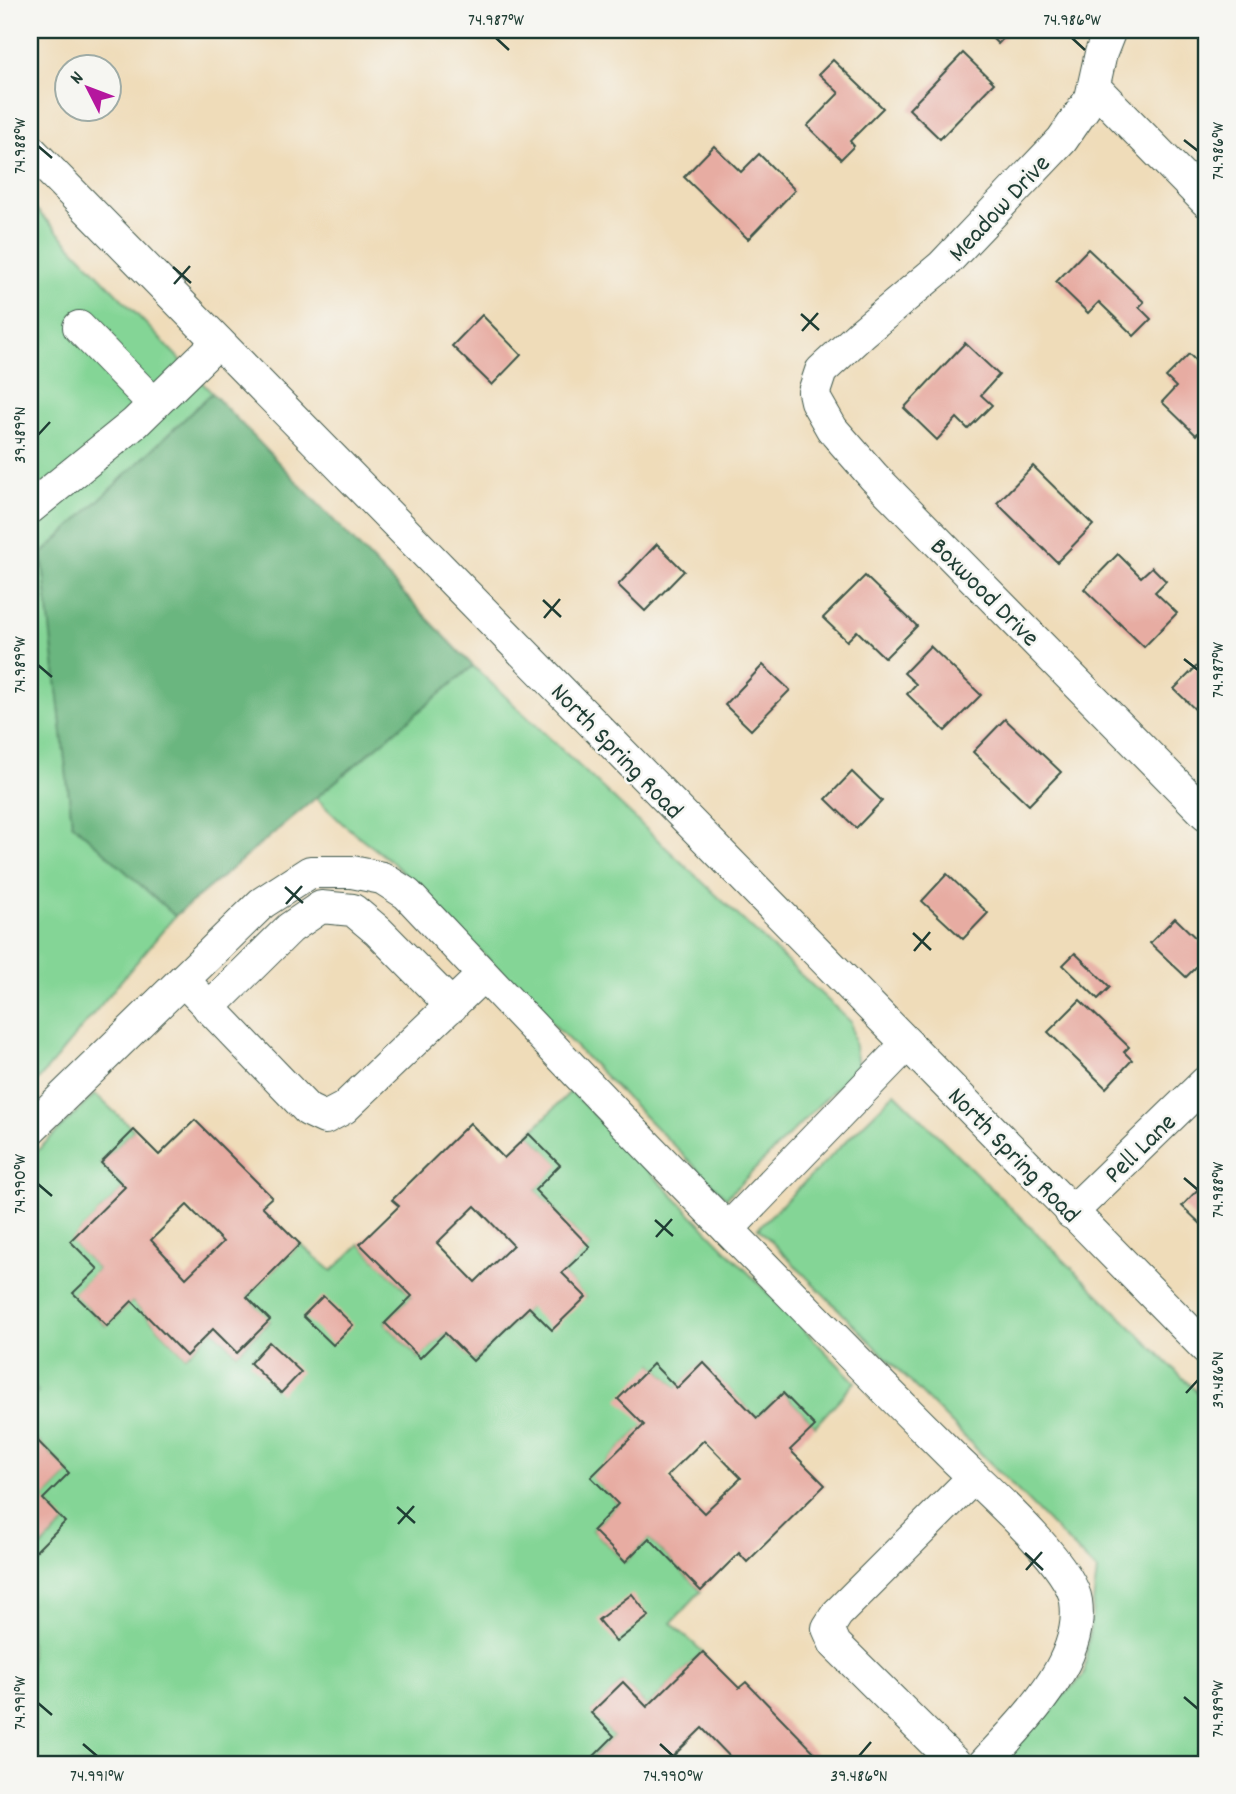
<svg xmlns="http://www.w3.org/2000/svg" width="1236" height="1794" font-family="Dekko,sans-serif">
<rect width="100%" height="100%" fill="#f6f6f2"/>
<filter id="ink" filterUnits="userSpaceOnUse"><feTurbulence type="fractalNoise" baseFrequency=".0143" numOctaves="2"/><feDisplacementMap in="SourceGraphic" scale="14" xChannelSelector="R" yChannelSelector="G"/><feConvolveMatrix kernelMatrix="1 2 1 2 8 2 1 2 1" color-interpolation-filters="sRGB"/></filter>
<filter id="wash" filterUnits="userSpaceOnUse"><feTurbulence type="fractalNoise" baseFrequency=".00686" numOctaves="4" result="noise"/><feDisplacementMap in="SourceGraphic" scale="28" xChannelSelector="R" yChannelSelector="G"/><feGaussianBlur stdDeviation="1.57" result="paint"/><feColorMatrix in="noise" values="0 0 0 0 0 0 0 0 0 0 0 0 0 0 0 0 0 1.4 0 .05"/><feComposite in="paint" operator="in"/></filter>
<g filter="url(#wash)">
<rect width="100%" height="100%" fill="#efdcb9"/>
<!-- green -->
<g fill="#84d596" stroke="#528965" stroke-width="2">
<polygon points="30,203 212,393 42,554 72,823 175,916 30,1090"/>
<polygon points="473,666 851,1022 858,1066 726,1198 392,862 343,824 316,798"/>
<polygon points="571,1091 855,1382 815,1426 783,1393 757,1418 703,1363 677,1388 653,1364 644,1425 592,1477 618,1504 593,1530 625,1562 649,1538 701,1591 671,1623 703,1652 647,1707 623,1682 592,1713 614,1736 587,1762 588,1764 30,1764 30,1555 32,1556 65,1523 43,1499 69,1473 30,1433 30,1400 38,1392 30,1383 30,1158 95,1094 134,1130 101,1163 125,1187 71,1241 98,1269 74,1293 106,1326 132,1301 186,1356 213,1329 237,1353 270,1321 247,1297 300,1244 332,1271 360,1244 412,1296 385,1323 419,1358 445,1333 474,1361 529,1307 585,1297 562,1273 590,1247 535,1190 559,1165 529,1134"/>
<polygon points="895,1093 1206,1401 1206,1764 993,1764 1084,1675 1097,1571 758,1228"/>
</g>
<!-- forest -->
<polygon fill="#6bb67f" stroke="#457a5a" stroke-width="2" points="212,393 473,666 175,916 72,823 42,554"/>
<g id="blocks">
<!-- building -->
<g fill="#e7aca2" fill-rule="evenodd">
<polygon points="984,30 1011,30 998,44"/>
<polygon points="963,53 994,83 940,139 909,109"/>
<polygon points="833,60 883,108 850,141 854,146 841,159 807,126 839,93 819,74"/>
<polygon points="714,146 741,172 759,154 795,190 748,239 684,177"/>
<polygon points="1088,249 1144,302 1139,307 1151,319 1134,336 1099,302 1088,313 1056,282"/>
<polygon points="482,315 521,355 492,385 452,346"/>
<polygon points="965,343 999,375 981,395 992,405 968,429 957,418 937,440 904,408"/>
<polygon points="1189,354 1206,371 1206,424 1196,435 1162,402 1176,387 1166,377"/>
<polygon points="1033,466 1093,525 1057,562 997,503"/>
<polygon points="657,544 684,571 645,611 618,585"/>
<polygon points="1118,554 1141,577 1152,567 1166,581 1155,592 1177,613 1144,647 1084,589"/>
<polygon points="865,576 917,626 885,658 857,631 847,641 823,618"/>
<polygon points="930,646 981,695 945,731 907,694 916,684 904,673"/>
<polygon points="1204,659 1206,661 1206,720 1174,689"/>
<polygon points="763,665 790,690 751,730 725,705"/>
<polygon points="1005,719 1061,772 1029,805 973,752"/>
<polygon points="852,772 882,801 856,828 826,799"/>
<polygon points="947,874 988,913 963,939 922,901"/>
<polygon points="1175,918 1206,948 1206,957 1186,977 1150,943"/>
<polygon points="1075,953 1110,987 1098,999 1063,965"/>
<polygon points="1080,1000 1129,1047 1124,1052 1132,1060 1106,1088 1048,1032"/>
<path d="M 195,1120 L 272,1197 L 262,1206 L 300,1244 L 247,1297 L 270,1320 L 237,1353 L 213,1329 L 186,1356 L 132,1301 L 107,1326 L 73,1293 L 98,1269 L 70,1241 L 125,1187 L 101,1163 L 134,1130 L 159,1155 ZM 187,1205 L 223,1242 L 186,1278 L 151,1240 Z"/>
<path d="M 470,1123 L 504,1158 L 529,1134 L 560,1165 L 535,1190 L 590,1247 L 562,1273 L 586,1297 L 552,1330 L 529,1307 L 473,1361 L 445,1333 L 420,1358 L 385,1323 L 412,1296 L 360,1244 L 399,1206 L 392,1200 ZM 475,1206 L 513,1245 L 475,1282 L 437,1243 Z"/>
<polygon points="1206,1181 1206,1229 1182,1206"/>
<polygon points="323,1296 353,1325 333,1345 303,1316"/>
<polygon points="269,1342 301,1372 281,1393 250,1363"/>
<path d="M 703,1362 L 757,1418 L 783,1393 L 815,1426 L 790,1450 L 825,1485 L 747,1562 L 739,1553 L 701,1591 L 649,1538 L 625,1562 L 593,1530 L 618,1504 L 591,1477 L 644,1425 L 618,1399 L 653,1364 L 677,1388 ZM 704,1440 L 741,1478 L 704,1513 L 667,1476 Z"/>
<polygon points="30,1433 69,1473 43,1499 65,1522 31,1556"/>
<polygon points="632,1594 649,1616 616,1642 598,1620"/>
<polygon points="703,1652 739,1688 746,1682 824,1762 821,1764 737,1764 702,1728 665,1764 587,1763 614,1736 591,1713 623,1682 647,1707"/>
</g>
</g>
</g>
<g filter="url(#ink)">
<use href="#blocks" fill-opacity="0" stroke="#3e5548" stroke-width="2"/>
<g fill="none" stroke-linecap="round" stroke-linejoin="round">
<!-- minor casing -->
<g stroke="#3e5548" stroke-width="34">
<g id="minor">
<polyline points="1110,30 1101,53 1091,98 1062,140 942,266 862,333 821,371 814,392 816,401 832,429 874,477 1206,814"/>
<polyline points="1094,87 1206,201"/>
<polyline points="30,150 1206,1348"/>
<polyline points="79,327 154,404"/>
<polyline points="30,508 135,423 218,342"/>
<polyline points="183,980 308,1110 325,1118 344,1108 483,975"/>
<polyline points="209,1008 290,928 321,907 353,910 378,931 452,1006"/>
<path d="M 30,1129 L 262,903 L 310,872 L 352,872 L 382,878 L 407,894 C 587,1085 769,1274 956,1460 C 985,1488 1071,1564 1076,1601 C 1085,1663 1022,1722 984,1764"/>
<polyline points="1071,1213 1206,1082"/>
<polyline points="728,1229 907,1044"/>
<polyline points="956,1764 835,1644 828,1628 837,1614 974,1477"/>
</g>
</g>
<!-- minor -->
<use href="#minor" stroke="#fff" stroke-width="32"/>
</g>
</g>
<!-- ticks -->
<path fill="none" stroke="#1f3d34" stroke-width="2.5" d="M 496,38 L 509,50M 1072,38 L 1085,50M 1184,140 L 1198,151M 38,146 L 52,158M 173,267 L 191,283M 174,284 L 190,266M 801,314 L 819,330M 802,331 L 818,313M 38,435 L 50,422M 543,600 L 561,617M 544,618 L 560,599M 1184,659 L 1198,670M 38,665 L 52,677M 285,887 L 303,903M 286,904 L 302,886M 913,933 L 931,950M 914,951 L 930,932M 1184,1178 L 1198,1190M 38,1184 L 52,1196M 655,1220 L 673,1236M 656,1237 L 672,1219M 1186,1393 L 1198,1380M 397,1507 L 415,1523M 398,1524 L 414,1506M 1025,1553 L 1043,1570M 1026,1570 L 1042,1552M 1184,1697 L 1198,1709M 38,1703 L 52,1715M 83,1744 L 97,1756M 660,1744 L 673,1756M 859,1756 L 871,1742"/>
<g text-anchor="middle" stroke-width="5" stroke-linejoin="round" paint-order="stroke">
<!-- street labels -->
<g font-size="26" fill="#1f3d34" stroke="#f6f6f2">
<text transform="translate(998 207) rotate(-47)" y="9">Meadow Drive</text>
<text transform="translate(986 591) rotate(45)" y="9">Boxwood Drive</text>
<text transform="translate(618 750) rotate(46)" y="9">North Spring Road</text>
<text transform="translate(1139 1147) rotate(-44)" y="9">Pell Lane</text>
<text transform="translate(1015 1154) rotate(46)" y="9">North Spring Road</text>
</g>
</g>
<!-- margin -->
<rect width="1236" height="1794" fill="none" stroke="#f6f6f2" stroke-width="77"/>
<!-- north arrow -->
<g transform="translate(88 88) rotate(312)"><circle r="33" fill="#f6f6f2" stroke="#a0aca6" stroke-width="2"/>
<path d="M0-5L12 26L0 18L-12 26Z" fill="#b5179e"/>
<text y="-10" font-size="19" font-weight="bold" text-anchor="middle" fill="#1f3d34">N</text>
</g>
<rect x="38" y="38" width="1160" height="1718" fill="none" stroke="#1f3d34" stroke-width="2.5"/>
<g font-size="18" text-anchor="middle" fill="#1f3d34">
<text x="496" y="25">74.987°W</text>
<text x="1072" y="25">74.986°W</text>
<text transform="translate(19 146) rotate(-90)" y="6">74.988°W</text>
<text transform="translate(1217 151) rotate(-90)" y="6">74.986°W</text>
<text transform="translate(19 435) rotate(-90)" y="6">39.489°N</text>
<text transform="translate(19 665) rotate(-90)" y="6">74.989°W</text>
<text transform="translate(1217 670) rotate(-90)" y="6">74.987°W</text>
<text transform="translate(19 1184) rotate(-90)" y="6">74.990°W</text>
<text transform="translate(1217 1190) rotate(-90)" y="6">74.988°W</text>
<text transform="translate(1217 1380) rotate(-90)" y="6">39.486°N</text>
<text transform="translate(19 1703) rotate(-90)" y="6">74.991°W</text>
<text transform="translate(1217 1709) rotate(-90)" y="6">74.989°W</text>
<text x="97" y="1781">74.991°W</text>
<text x="673" y="1781">74.990°W</text>
<text x="859" y="1781">39.486°N</text>
</g>
</svg>
